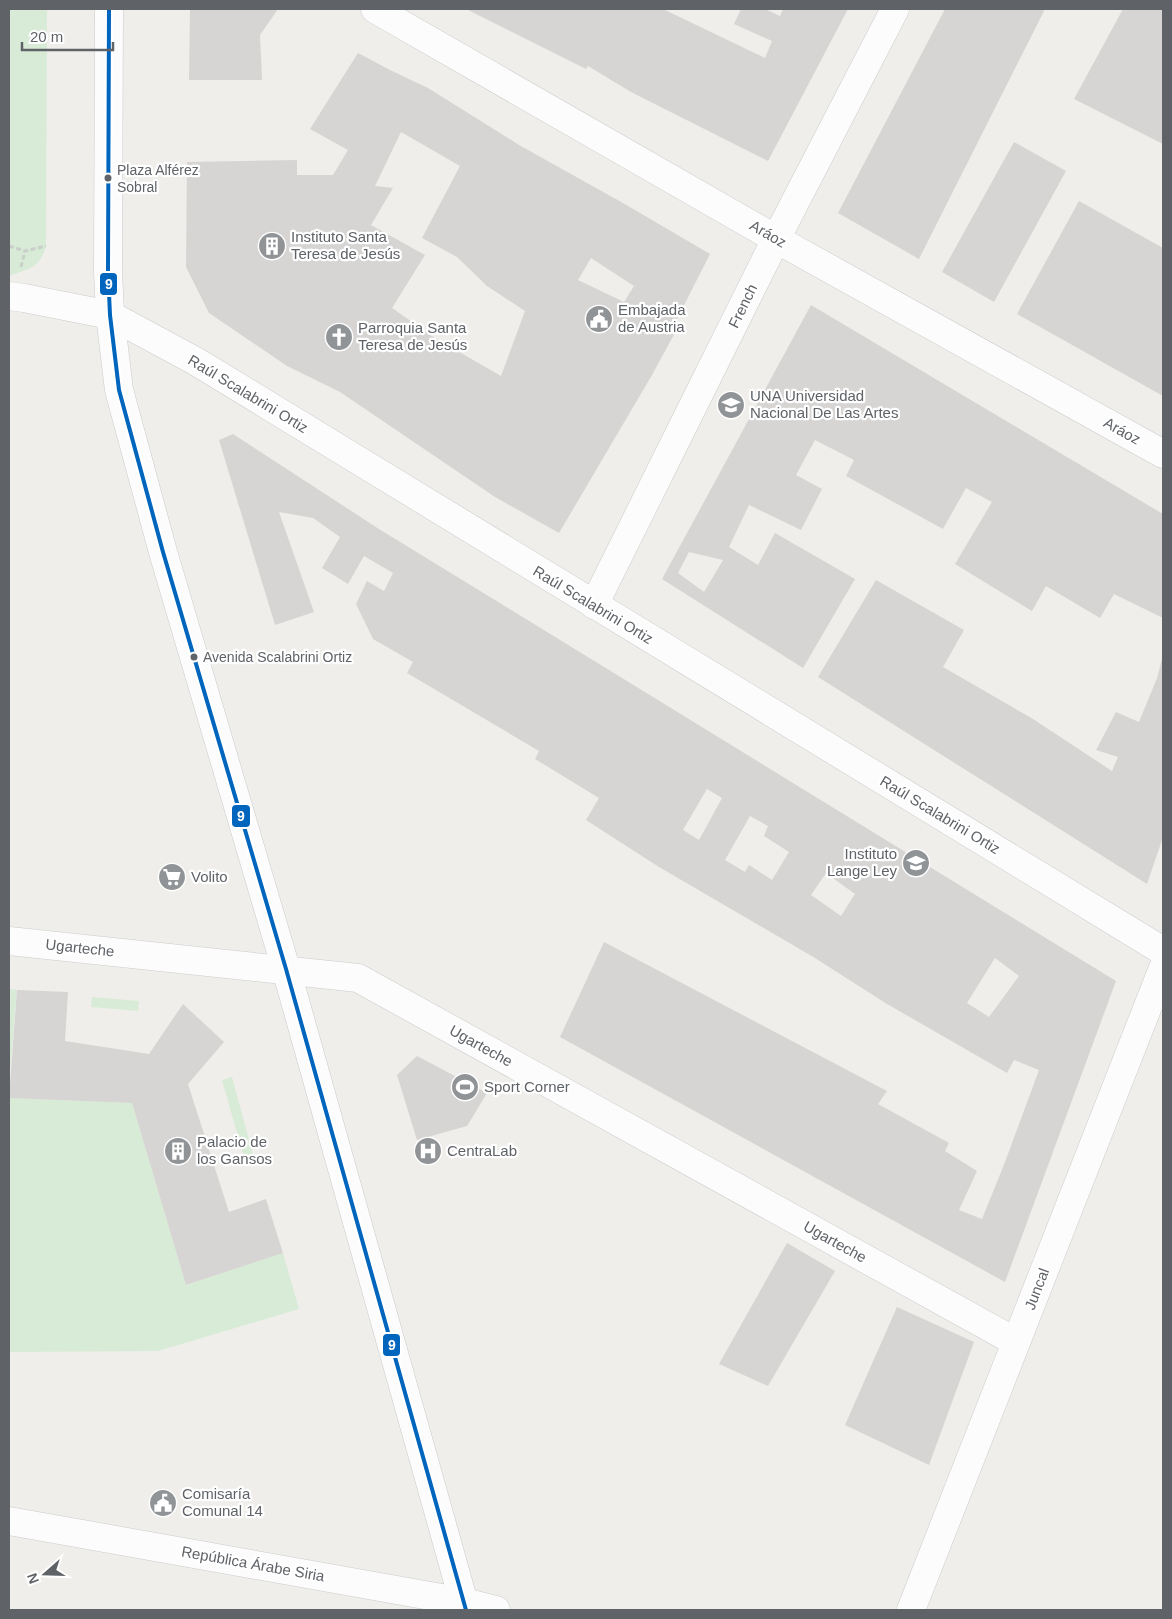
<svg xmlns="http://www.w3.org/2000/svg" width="1172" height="1619" font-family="Helvetica,sans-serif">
<rect width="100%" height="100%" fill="#efeeea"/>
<!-- green -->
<g fill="#d8ebd6">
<path d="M 9,9 L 47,9 L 46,246 C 39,269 30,268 9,276 Z"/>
<polygon points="9,989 17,990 9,1083"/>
<polygon points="92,997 139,1001 138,1011 91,1007"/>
<polygon points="232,1077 255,1162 246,1165 222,1080"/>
<polygon points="9,1098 132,1103 186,1285 283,1253 299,1309 158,1351 9,1352"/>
</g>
<!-- building -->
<g fill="#d6d5d3" fill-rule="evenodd">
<polygon points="190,9 278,9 260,35 262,80 189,80"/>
<polygon points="466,9 663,9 765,58 772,41 734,24 741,9 765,9 780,16 783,9 848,9 768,161 631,92 588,66 586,69"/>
<polygon points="945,9 1045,9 919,259 838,213"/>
<polygon points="1123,9 1163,9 1163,144 1074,99"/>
<path d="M 358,53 L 390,70 L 428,88 L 519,145 L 623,203 L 710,254 L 673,327 L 677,329 L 652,375 L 559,533 L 495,497 L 340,392 L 287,366 L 209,313 L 186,267 L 187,162 L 297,160 L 297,175 L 333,175 L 348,150 L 310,129 ZM 401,132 L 460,166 L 422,238 L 457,257 L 487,286 L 525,311 L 501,376 L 435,338 L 392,308 L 425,255 L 371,225 L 393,188 L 375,186 ZM 591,258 L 634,286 L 624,302 L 578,280 Z"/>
<polygon points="1014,142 1066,171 994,302 942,272"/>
<polygon points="1079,201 1163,248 1163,396 1017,314"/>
<path d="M 811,305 L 1163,514 L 1163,618 L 1114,594 L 1100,618 L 1046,586 L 1032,611 L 955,564 L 992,502 L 966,488 L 943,529 L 846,476 L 854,460 L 815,440 L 796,475 L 822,489 L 801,530 L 749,505 L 729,547 L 758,565 L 775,533 L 855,579 L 803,668 L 662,579 ZM 689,552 L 723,560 L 704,592 L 678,573 Z"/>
<path d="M 233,434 L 379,529 L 1116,981 L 1005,1282 L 560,1037 L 604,942 L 887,1091 L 878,1104 L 949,1143 L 945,1151 L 977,1171 L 959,1210 L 982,1219 L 1005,1162 L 1039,1070 L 1014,1060 L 1007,1073 L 887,1004 L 815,958 L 659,867 L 586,820 L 599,798 L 535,759 L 539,751 L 407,673 L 413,662 L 373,639 L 356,604 L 367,581 L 384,591 L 393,573 L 364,556 L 348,584 L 322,568 L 340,537 L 313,518 L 279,512 L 314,612 L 275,625 L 219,440 ZM 707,789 L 722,798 L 699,840 L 683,830 ZM 750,816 L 768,826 L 764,836 L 789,852 L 772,880 L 749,865 L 745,872 L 725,860 ZM 826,873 L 855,894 L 841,916 L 811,895 ZM 995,958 L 1019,976 L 989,1017 L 967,1003 Z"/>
<polygon points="876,580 964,630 943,667 1033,719 1112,771 1118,757 1096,750 1116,712 1139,722 1157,678 1163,655 1163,837 1147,884 818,677"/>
<polygon points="17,990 68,992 65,1041 149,1054 183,1004 224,1042 188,1084 229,1212 266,1199 283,1253 186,1285 132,1103 9,1098"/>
<polygon points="417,1056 487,1093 467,1126 417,1140 397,1075"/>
<polygon points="787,1243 835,1271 768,1386 719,1364"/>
<polygon points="897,1307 974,1342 929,1465 845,1425"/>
</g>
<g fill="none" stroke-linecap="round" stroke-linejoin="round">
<!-- minor casing -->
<g stroke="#cbcccc" stroke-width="29">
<g id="minor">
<polyline points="375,9 776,239 1163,454"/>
<polyline points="9,296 24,298 110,315 197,362 1163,951"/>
<polyline points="594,605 776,239 895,9"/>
<polyline points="9,941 358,978 1016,1342"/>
<polyline points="9,1521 464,1602 496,1610"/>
<polyline points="911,1610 1163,968"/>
</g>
</g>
<!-- secondary casing -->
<g stroke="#cacacb" stroke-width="29">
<polyline id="secondary" points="109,9 108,271 110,315 119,390 163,552 286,969 466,1610"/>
</g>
<!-- path -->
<g stroke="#cacfcc" stroke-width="3" stroke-dasharray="5 2.5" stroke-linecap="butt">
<polyline points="9,246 25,251 46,246"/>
<polyline points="21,267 25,251"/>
</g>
<!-- minor -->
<use href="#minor" stroke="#fdfcfc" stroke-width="28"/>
<!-- secondary -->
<use href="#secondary" stroke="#fdfcfc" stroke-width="28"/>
<!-- bus-1 casing -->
<g stroke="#fff" stroke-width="8">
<polyline id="bus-1" points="109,9 108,271 110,315 119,390 163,552 286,969 466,1610"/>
</g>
<!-- bus-1 -->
<use href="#bus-1" stroke="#0065bd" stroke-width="4"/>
</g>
<!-- icons -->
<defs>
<g id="building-disc" transform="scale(1.4375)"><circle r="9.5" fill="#919496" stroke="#fff"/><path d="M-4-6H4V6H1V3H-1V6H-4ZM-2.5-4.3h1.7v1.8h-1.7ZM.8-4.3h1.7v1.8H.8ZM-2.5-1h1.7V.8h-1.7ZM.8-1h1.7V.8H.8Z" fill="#fff"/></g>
<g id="civic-disc" transform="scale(1.4375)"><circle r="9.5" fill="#919496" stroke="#fff"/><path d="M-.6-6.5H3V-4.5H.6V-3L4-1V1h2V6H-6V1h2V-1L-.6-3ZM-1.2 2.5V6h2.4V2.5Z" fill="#fff"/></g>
<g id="church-disc" transform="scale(1.4375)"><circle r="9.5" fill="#919496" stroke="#fff"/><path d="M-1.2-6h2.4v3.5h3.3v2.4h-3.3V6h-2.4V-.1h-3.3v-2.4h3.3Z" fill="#fff"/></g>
<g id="school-disc" transform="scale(1.4375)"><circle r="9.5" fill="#919496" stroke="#fff"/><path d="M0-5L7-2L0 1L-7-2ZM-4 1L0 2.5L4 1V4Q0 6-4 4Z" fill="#fff"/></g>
<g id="supermarket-disc" transform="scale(1.4375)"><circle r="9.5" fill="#919496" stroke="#fff"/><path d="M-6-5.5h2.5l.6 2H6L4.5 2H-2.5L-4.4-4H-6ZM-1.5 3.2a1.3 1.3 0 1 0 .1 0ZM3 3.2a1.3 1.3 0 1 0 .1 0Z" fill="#fff"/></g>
<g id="stadium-disc" transform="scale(1.4375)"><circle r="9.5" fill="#919496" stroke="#fff"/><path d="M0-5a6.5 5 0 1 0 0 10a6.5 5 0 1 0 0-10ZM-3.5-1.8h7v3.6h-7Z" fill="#fff"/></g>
<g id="hospital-disc" transform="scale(1.4375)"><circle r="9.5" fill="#919496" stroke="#fff"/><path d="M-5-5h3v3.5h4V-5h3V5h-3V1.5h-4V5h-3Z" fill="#fff"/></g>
</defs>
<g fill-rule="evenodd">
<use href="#building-disc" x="272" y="246"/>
<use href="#civic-disc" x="599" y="319"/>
<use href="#church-disc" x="339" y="337"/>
<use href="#school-disc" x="731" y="405"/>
<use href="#school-disc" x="916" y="863"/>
<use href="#supermarket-disc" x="172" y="877"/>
<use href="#stadium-disc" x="465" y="1087"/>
<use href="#building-disc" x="178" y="1151"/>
<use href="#hospital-disc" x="428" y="1151"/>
<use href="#civic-disc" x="163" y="1503"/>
</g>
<!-- markers -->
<g fill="#5f6368" stroke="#fff" stroke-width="2">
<circle cx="108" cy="178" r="4.5"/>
<circle cx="194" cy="657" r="4.5"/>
</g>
<g text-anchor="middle" stroke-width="4.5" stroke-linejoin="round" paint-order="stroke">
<!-- bus labels -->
<g font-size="14" fill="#5f6368" stroke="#fff" text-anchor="start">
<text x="117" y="175">Plaza Alférez<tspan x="117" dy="17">Sobral</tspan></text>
<text x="203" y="662">Avenida Scalabrini Ortiz</text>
</g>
<!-- street labels -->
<g font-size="15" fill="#5f6368" stroke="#fff">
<text transform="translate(768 234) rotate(30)" y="5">Aráoz</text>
<text transform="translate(743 306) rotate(-64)" y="5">French</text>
<text transform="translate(248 394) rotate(31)" y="5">Raúl Scalabrini Ortiz</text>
<text transform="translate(1122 431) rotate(29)" y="5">Aráoz</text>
<text transform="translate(593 605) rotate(31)" y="5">Raúl Scalabrini Ortiz</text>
<text transform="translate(940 815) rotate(31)" y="5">Raúl Scalabrini Ortiz</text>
<text transform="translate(80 948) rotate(6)" y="5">Ugarteche</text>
<text transform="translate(481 1046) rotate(29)" y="5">Ugarteche</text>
<text transform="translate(835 1242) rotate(29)" y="5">Ugarteche</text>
<text transform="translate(1037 1289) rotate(-69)" y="5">Juncal</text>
<text transform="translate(253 1564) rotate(10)" y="5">República Árabe Siria</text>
</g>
<!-- poi labels -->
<g font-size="15" fill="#5f6368" stroke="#fff" text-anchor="start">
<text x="291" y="242">Instituto Santa<tspan x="291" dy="17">Teresa de Jesús</tspan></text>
<text x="618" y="315">Embajada<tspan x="618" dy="17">de Austria</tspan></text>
<text x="358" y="333">Parroquia Santa<tspan x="358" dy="17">Teresa de Jesús</tspan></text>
<text x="750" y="401">UNA Universidad<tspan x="750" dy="17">Nacional De Las Artes</tspan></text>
<text x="897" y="859" text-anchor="end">Instituto<tspan x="897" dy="17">Lange Ley</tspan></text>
<text x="191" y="882">Volito</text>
<text x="484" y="1092">Sport Corner</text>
<text x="197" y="1147">Palacio de<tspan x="197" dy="17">los Gansos</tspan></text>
<text x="447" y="1156">CentraLab</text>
<text x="182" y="1499">Comisaría<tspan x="182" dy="17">Comunal 14</tspan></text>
</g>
</g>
<g stroke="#fff" stroke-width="2">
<rect x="99" y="272" width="19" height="24" rx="5" fill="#0065bd"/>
<rect x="231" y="804" width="20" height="24" rx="5" fill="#0065bd"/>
<rect x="382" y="1333" width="19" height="24" rx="5" fill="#0065bd"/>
</g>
<g font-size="14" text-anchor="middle" font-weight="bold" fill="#fff">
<text x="109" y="289">9</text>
<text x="241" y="821">9</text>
<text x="392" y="1350">9</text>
</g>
<!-- border -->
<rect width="1172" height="1619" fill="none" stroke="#5f6368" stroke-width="20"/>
<!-- north arrow -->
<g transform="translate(45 1574) rotate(250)" stroke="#ffffff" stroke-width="4" paint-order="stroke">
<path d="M0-4L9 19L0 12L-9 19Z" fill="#5f6368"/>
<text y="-8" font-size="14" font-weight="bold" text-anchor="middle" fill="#5f6368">N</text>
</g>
<!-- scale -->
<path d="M22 42v8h91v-8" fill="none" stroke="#5f6368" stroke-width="2.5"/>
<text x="30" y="42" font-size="15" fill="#5f6368" stroke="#ffffff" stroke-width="4" paint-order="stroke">20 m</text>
</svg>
